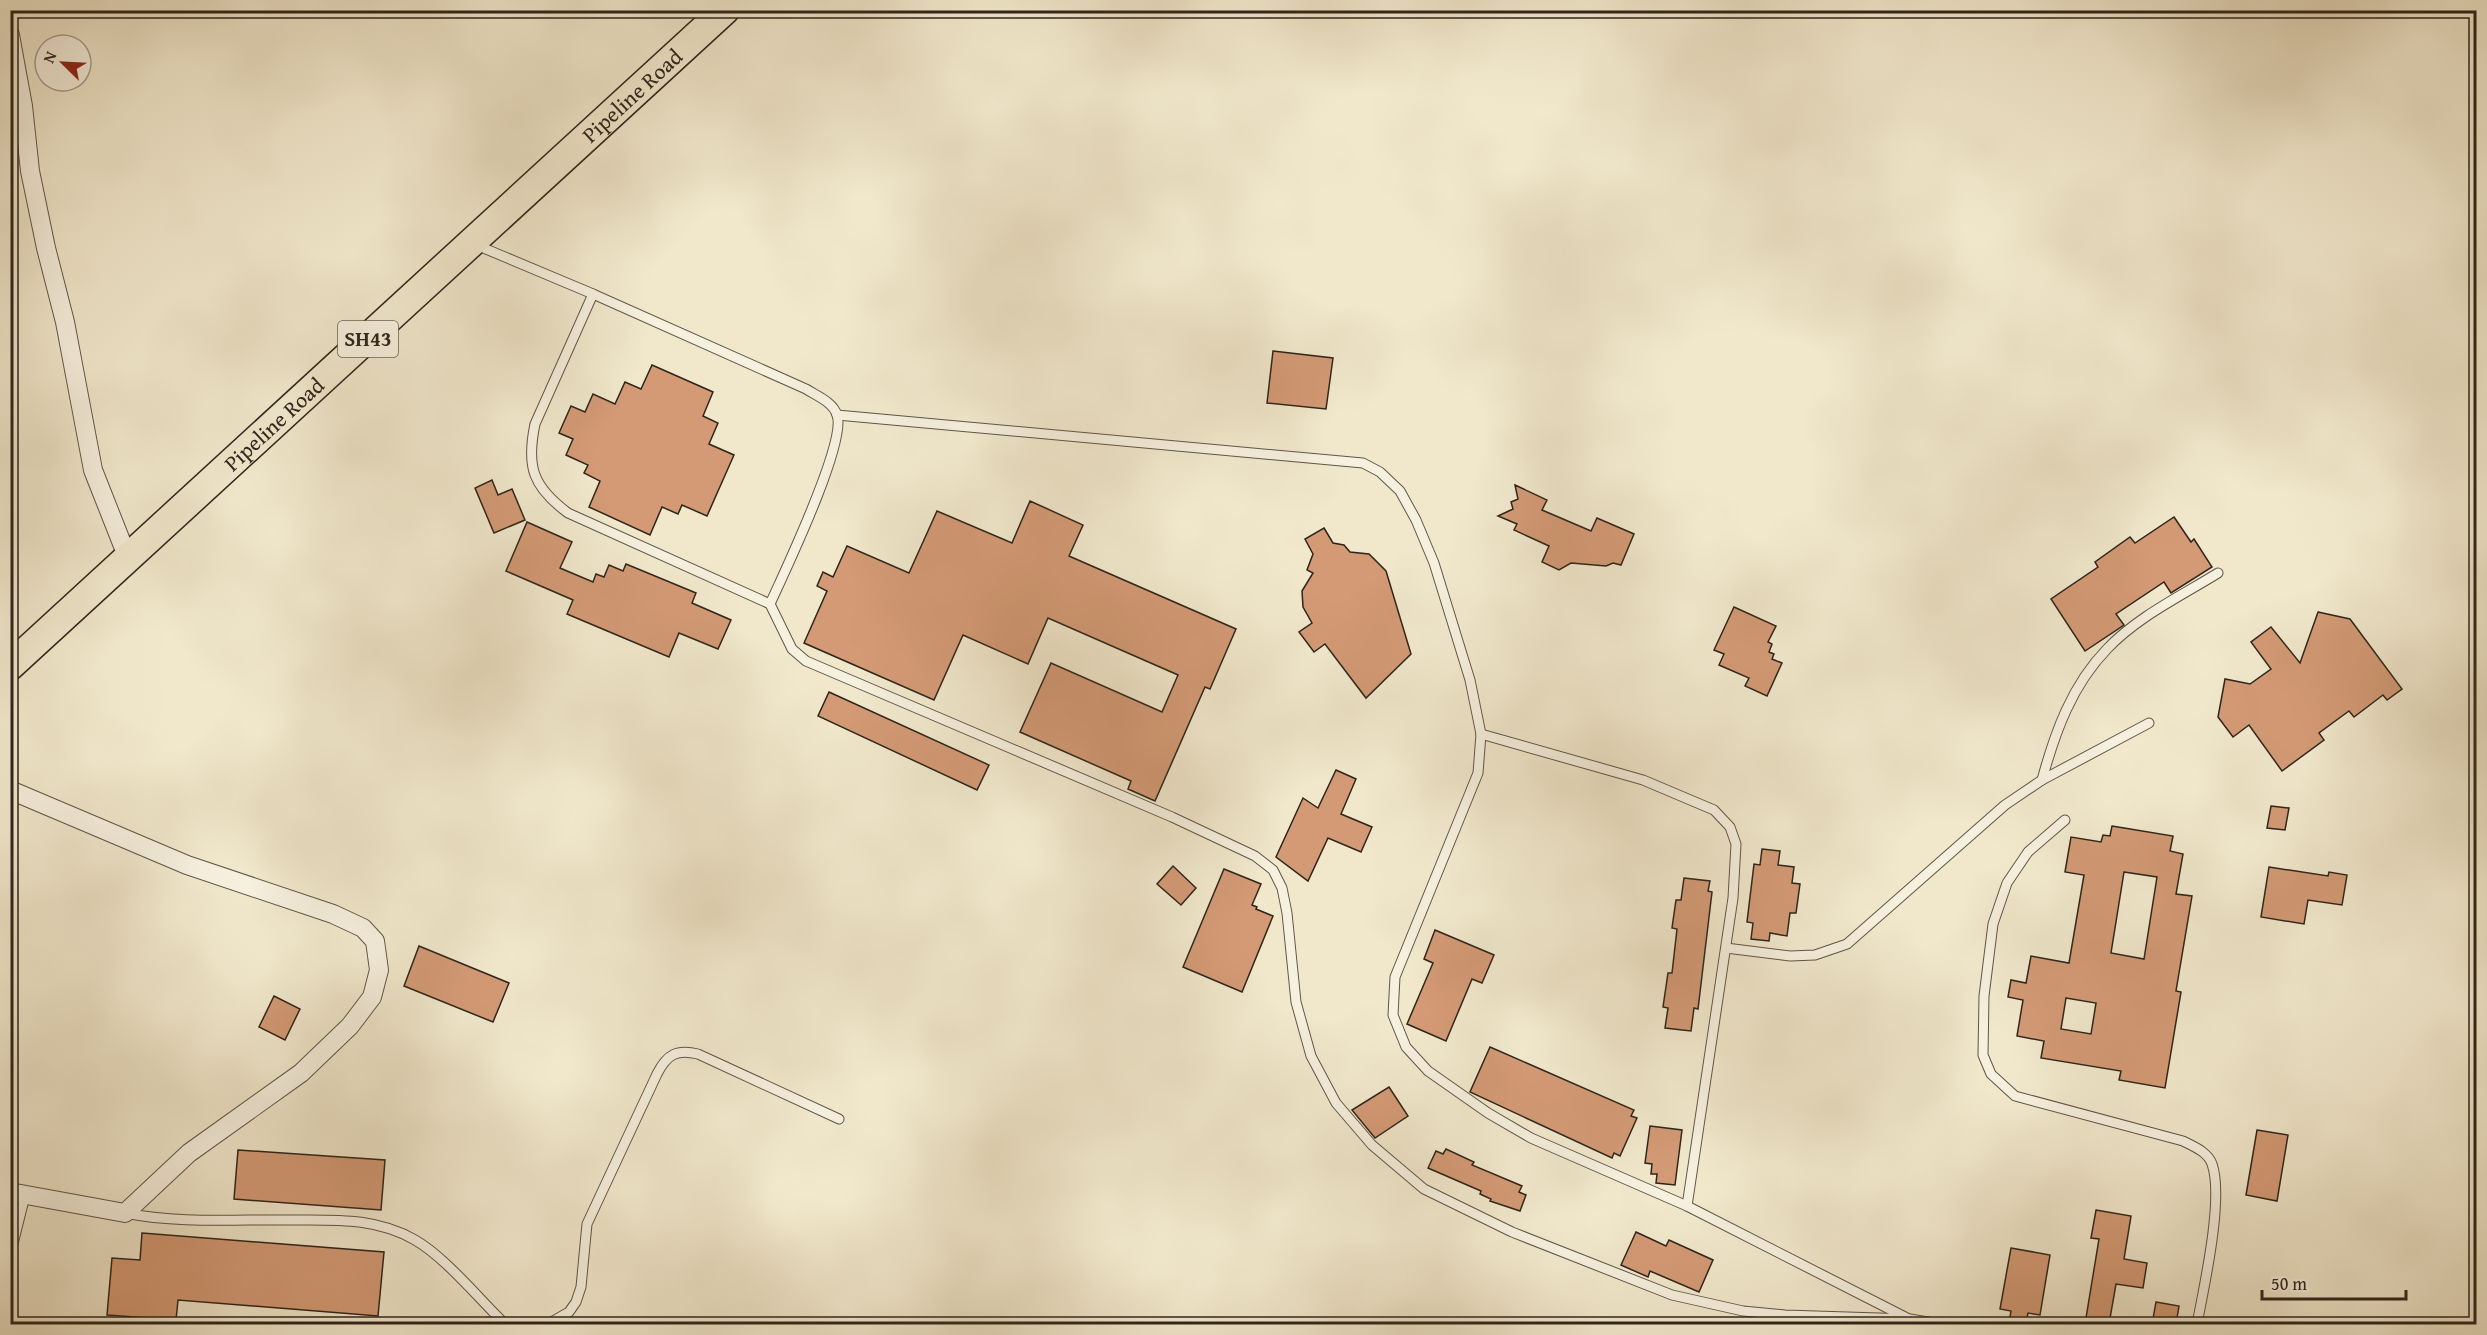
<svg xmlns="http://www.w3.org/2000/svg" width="2487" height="1335" font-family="'Gentium Book Plus',serif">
<rect width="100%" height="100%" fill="#f1e8cc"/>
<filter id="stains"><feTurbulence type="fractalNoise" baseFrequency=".00333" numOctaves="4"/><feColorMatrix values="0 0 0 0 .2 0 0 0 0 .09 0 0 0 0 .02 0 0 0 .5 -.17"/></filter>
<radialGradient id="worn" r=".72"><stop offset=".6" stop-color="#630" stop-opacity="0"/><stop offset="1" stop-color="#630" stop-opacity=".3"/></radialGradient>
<!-- building -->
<g fill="#d39a75" stroke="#2e251b" stroke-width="1.5" fill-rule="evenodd">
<polygon points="1273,351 1333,358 1326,409 1267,403"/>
<polygon points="652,365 713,392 703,416 718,423 709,444 734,455 707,516 682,505 678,514 662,507 650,535 589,507 600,481 584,473 588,465 566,455 573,439 559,433 571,406 585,412 593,394 615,404 625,382 641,389"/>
<polygon points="492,480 498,495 512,489 525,520 494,533 475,488"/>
<polygon points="1515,485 1547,500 1542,510 1591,531 1597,518 1634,534 1621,565 1613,563 1606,566 1571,563 1559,570 1542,562 1549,546 1514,530 1517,524 1498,516 1513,509 1511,502 1518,499"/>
<polygon points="1030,501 1083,525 1069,556 1236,629 1210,689 1205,687 1155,801 1128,789 1131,781 1020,732 1051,663 1162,712 1178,675 1048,618 1028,664 963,635 934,700 804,643 827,591 817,586 823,572 833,577 847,546 909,573 937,511 1012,543"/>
<polygon points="2174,517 2191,542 2194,539 2212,567 2171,593 2164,582 2116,614 2124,625 2085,651 2051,599 2098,567 2095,562 2130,537 2135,543"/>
<polygon points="527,522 572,542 560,568 593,582 596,574 604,577 609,565 623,571 626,564 696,593 692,603 731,620 718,649 679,633 669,657 567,614 573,600 506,571"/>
<polygon points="1324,528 1333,543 1344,545 1350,552 1369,554 1386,571 1411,654 1366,698 1325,644 1314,652 1299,632 1312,623 1303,607 1302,591 1313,573 1307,570 1313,554 1305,539"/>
<polygon points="1734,607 1776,626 1768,642 1772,644 1769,652 1774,654 1772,659 1782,663 1767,696 1745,686 1749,678 1719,665 1724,654 1714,650"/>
<polygon points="2318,612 2350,619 2402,689 2387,700 2383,695 2354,717 2349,711 2319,733 2324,740 2282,771 2249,725 2233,737 2218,717 2225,679 2250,684 2271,669 2251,642 2271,627 2300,663"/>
<polygon points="829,692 989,765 977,790 818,716"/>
<polygon points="1336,770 1356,779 1341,814 1372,827 1361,852 1328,838 1308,881 1276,857 1303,798 1318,808"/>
<polygon points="2271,806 2289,808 2285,830 2267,828"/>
<path d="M 2112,826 L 2173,836 L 2170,851 L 2183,854 L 2176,894 L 2192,896 L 2176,991 L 2181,992 L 2165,1088 L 2119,1080 L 2121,1071 L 2041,1058 L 2044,1041 L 2017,1036 L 2023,1000 L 2008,997 L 2011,980 L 2026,983 L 2031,956 L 2069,963 L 2084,875 L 2065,872 L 2071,837 L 2101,842 L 2103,835 L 2110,836 ZM 2124,872 L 2157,877 L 2144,959 L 2111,953 ZM 2066,998 L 2096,1003 L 2091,1034 L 2061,1029 Z"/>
<polygon points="1762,849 1780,851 1778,865 1794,867 1792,883 1800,884 1796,913 1790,913 1787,936 1770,933 1769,941 1751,939 1753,923 1747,922 1754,864 1760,865"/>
<polygon points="1173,866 1196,888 1181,905 1157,884"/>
<polygon points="2269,867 2328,876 2329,872 2347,875 2342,905 2308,900 2304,924 2261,917"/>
<polygon points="1224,869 1261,884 1252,905 1257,907 1256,909 1273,916 1242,992 1183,967"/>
<polygon points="1684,878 1710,881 1708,891 1712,892 1698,1009 1694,1008 1691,1031 1665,1028 1668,1008 1663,1007 1668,973 1672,973 1677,929 1672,928 1676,900 1681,900"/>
<polygon points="1435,930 1494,955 1482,983 1472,979 1446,1041 1407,1024 1433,963 1424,959"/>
<polygon points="419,946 509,983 493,1022 404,986"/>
<polygon points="274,996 300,1009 285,1040 259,1027"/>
<polygon points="1490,1047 1634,1110 1631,1116 1637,1118 1620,1156 1614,1153 1612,1158 1470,1092"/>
<polygon points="1389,1087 1408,1116 1375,1138 1352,1110"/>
<polygon points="1650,1126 1682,1130 1675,1185 1656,1183 1657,1174 1651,1174 1652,1164 1645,1163"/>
<polygon points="2257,1130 2288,1135 2277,1201 2246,1195"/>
<polygon points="1446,1149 1474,1162 1472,1165 1522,1186 1519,1192 1526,1195 1520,1211 1490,1201 1491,1199 1480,1194 1481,1191 1428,1168 1436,1151 1443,1154"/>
<polygon points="238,1150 385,1160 381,1210 234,1199"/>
<polygon points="2096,1210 2131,1216 2124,1259 2147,1263 2143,1288 2116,1284 2109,1324 2085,1324 2099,1239 2091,1238"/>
<polygon points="1636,1232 1666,1246 1669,1240 1713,1260 1699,1292 1650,1271 1648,1277 1621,1265"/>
<polygon points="142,1233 384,1252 378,1316 178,1300 176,1320 107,1315 112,1258 140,1260"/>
<polygon points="2011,1248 2050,1255 2040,1315 2028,1313 2026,1324 2009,1323 2011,1311 2000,1309"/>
<polygon points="2156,1302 2179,1306 2176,1324 2152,1324"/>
</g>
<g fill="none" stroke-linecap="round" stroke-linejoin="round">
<!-- service casing -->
<g stroke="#5f5647" stroke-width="11">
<g id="service">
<path d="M 474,244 L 593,294 L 535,424 C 526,467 533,487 568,513 L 770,604 L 792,649 L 806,661 L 1172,817 L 1255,856 L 1273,870 L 1282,888 L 1287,913 L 1296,1002 L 1311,1056 L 1336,1103 L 1372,1145 L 1424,1189 L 1512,1232 L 1672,1295 L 1743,1311 L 1785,1315 L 1910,1319 L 1940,1324"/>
<path d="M 593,294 L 806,389 C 817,396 833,402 837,415 C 847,442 784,573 770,604"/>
<polyline points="837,415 1363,463 1380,472 1400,491 1416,520 1434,563 1470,680 1481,734 1478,773 1395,977 1393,1015 1406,1047 1428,1071 1488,1113 1531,1138 1687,1206 1907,1318"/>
<polyline points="1481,734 1643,780 1714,810 1730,827 1736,844 1733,898 1687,1206"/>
<path d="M 2042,780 C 2055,732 2072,685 2107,649 C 2137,617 2181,596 2218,573"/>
<path d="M 2065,820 L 2028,852 L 2007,883 L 1993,924 L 1984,996 L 1983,1055 L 1991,1074 L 2015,1096 L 2183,1141 C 2193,1146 2208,1152 2212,1164 C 2224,1198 2204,1287 2197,1324"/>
<polyline points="1726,948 1790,956 1815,955 1847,944 2005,805 2042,780 2149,723"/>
<path d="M 125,1213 C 180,1224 239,1219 295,1220 C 337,1220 377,1218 415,1240 C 445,1257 480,1300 505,1324"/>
<polyline points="10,1256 25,1196"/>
<path d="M 548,1324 L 569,1312 L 576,1302 L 581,1287 L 587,1224 L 657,1074 C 667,1054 677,1049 698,1054 L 839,1119"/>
</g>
</g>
<!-- minor casing -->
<g stroke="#5f5647" stroke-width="20">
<g id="minor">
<polyline points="10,35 23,106 30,171 46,248 65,322 93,470 123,546"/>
<polyline points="10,790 187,865 333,914 363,928 375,941 379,970 372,997 350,1026 301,1073 189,1153 125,1213 10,1192"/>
</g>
</g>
<!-- primary casing -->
<g stroke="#2e251b" stroke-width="31">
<g id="primary">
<path id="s1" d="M 10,666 L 725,10"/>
</g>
</g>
<!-- service -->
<use href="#service" stroke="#f6f0de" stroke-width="9"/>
<!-- minor -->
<use href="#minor" stroke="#f6f0de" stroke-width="18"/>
<!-- primary -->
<use href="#primary" stroke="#f1e8cc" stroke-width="28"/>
</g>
<g text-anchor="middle" stroke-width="4.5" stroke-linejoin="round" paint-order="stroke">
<!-- shield labels -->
<rect fill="#f6f0de" stroke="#6a6256" stroke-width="1.5" x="338" y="321" width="60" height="36" rx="4.5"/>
<g font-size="21" font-weight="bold" fill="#2e251b">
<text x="368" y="346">SH43</text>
</g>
<!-- street labels -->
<g font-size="22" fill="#2e251b" stroke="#f6f0de">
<text dy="8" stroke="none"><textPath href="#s1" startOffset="844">Pipeline Road</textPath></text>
<text dy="8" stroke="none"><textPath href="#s1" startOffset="358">Pipeline Road</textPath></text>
</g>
</g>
<!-- margin -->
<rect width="2487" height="1335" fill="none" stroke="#f1e8cc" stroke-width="36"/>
<rect x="12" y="12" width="2463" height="1311" fill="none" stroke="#2e251b" stroke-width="3"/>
<rect x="18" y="18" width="2451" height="1299" fill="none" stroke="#2e251b" stroke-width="1.5"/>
<!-- north arrow -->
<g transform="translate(63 63) rotate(294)"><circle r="28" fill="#f6f0de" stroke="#a69f90" stroke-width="1.5"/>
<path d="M0-4.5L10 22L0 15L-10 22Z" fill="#8f2418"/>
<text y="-9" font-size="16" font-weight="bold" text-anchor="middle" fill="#2e251b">N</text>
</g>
<!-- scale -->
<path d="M2262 1290v9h144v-9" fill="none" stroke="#2e251b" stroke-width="3"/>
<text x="2271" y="1290" font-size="18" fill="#2e251b" stroke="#f6f0de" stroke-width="4.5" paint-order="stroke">50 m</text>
<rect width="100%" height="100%" filter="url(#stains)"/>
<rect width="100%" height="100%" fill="url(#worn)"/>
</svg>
